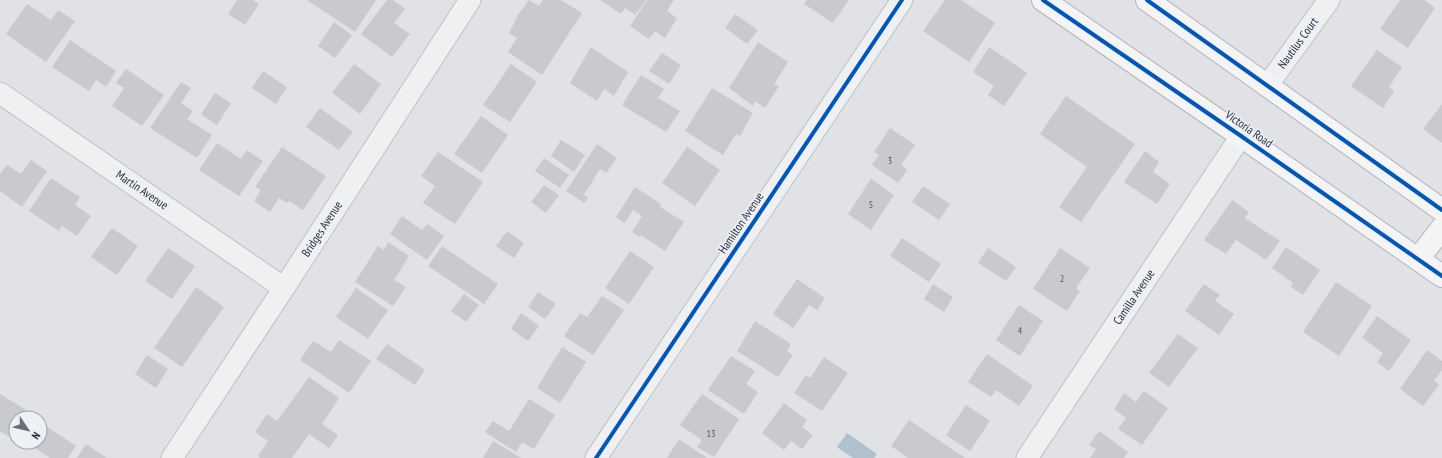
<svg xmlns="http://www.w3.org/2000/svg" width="1442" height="458" font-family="'PT Sans Narrow',sans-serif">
<rect width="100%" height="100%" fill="#e0e2e5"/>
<!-- water -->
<polygon fill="#afc0cf" points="847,433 877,454 874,458 853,458 837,447"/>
<!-- building -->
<g fill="#c8cacd">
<polygon points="237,0 253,0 259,4 245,25 228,14"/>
<polygon points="307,0 376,0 355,32"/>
<polygon points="387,0 393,0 405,9 394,23 410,34 392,57 361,34"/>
<polygon points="529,0 539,6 543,0 561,0 582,13 542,75 508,52 517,38 509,33 518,15"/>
<polygon points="600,0 646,0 635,15 625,8 621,14"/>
<polygon points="647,0 674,0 667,11 677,18 665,38 655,31 649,39 630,26"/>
<polygon points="807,0 849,0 833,23 804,4"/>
<polygon points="945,0 961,0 995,23 969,62 923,31"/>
<polygon points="1400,0 1424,0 1435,8 1408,48 1380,29"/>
<polygon points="27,4 51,20 58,10 75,21 46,62 6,34"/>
<polygon points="735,14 758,30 747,44 725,28"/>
<polygon points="334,22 352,35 335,58 318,46"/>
<polygon points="70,40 116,71 106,87 96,80 89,91 52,67"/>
<polygon points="758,42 788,62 774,84 779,86 765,108 755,101 753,106 729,88"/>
<polygon points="591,47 628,72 614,96 604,89 597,101 570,83"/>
<polygon points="989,47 1027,73 1004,106 988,95 994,86 973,72"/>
<polygon points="1377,50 1402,67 1389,87 1394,91 1383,108 1351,86"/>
<polygon points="662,53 681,65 669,84 649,71"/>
<polygon points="354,64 381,84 360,114 332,93"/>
<polygon points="511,64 537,82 510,122 483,105"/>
<polygon points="126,69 164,95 142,126 112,106 124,88 116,83"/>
<polygon points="263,71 287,87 276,104 252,88"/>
<polygon points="641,75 664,89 658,98 680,111 666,132 622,105"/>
<polygon points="181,82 191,88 181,103 193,111 187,119 212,135 197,158 150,128"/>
<polygon points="712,88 753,113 740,136 736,134 723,155 685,131"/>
<polygon points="215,93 231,103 217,125 201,114"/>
<polygon points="1066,96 1135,144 1081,222 1059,207 1087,167 1040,134"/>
<polygon points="1442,104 1442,143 1423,129"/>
<polygon points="320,108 353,132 339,150 306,127"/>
<polygon points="481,116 508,135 482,173 454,154"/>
<polygon points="890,128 915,145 901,165 907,170 898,183 872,165 879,155 874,152"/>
<polygon points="561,140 585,155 574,172 551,156"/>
<polygon points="217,143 241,159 247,150 263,161 239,196 199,170"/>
<polygon points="597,144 617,158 606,173 600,169 584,195 588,198 584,203 566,191"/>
<polygon points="282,147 326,176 303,210 289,201 287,203 279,198 270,212 254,201 261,190 255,187"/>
<polygon points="687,147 720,170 695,206 662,183"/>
<polygon points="1145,151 1159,162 1153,172 1170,184 1157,204 1124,182"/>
<polygon points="438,152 483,182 455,224 423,203 435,186 421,176"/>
<polygon points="544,158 569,175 560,188 535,171"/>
<polygon points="31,160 47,171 22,207 0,191 0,174 7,165 21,174"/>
<polygon points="51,178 80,197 75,205 91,216 77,236 62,226 59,231 29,211"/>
<polygon points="871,179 894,195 871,230 848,214"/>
<polygon points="544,185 559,195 546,213 531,202"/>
<polygon points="923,186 950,204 939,220 912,202"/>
<polygon points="635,187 661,204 660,207 684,222 665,251 641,235 640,237 632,232 642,216 633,210 625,223 616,217"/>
<polygon points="1232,200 1249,212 1245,218 1280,241 1266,260 1236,240 1226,254 1204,240"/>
<polygon points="402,216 422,230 427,224 444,236 427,260 390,234"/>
<polygon points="112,228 138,246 117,275 91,257"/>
<polygon points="507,231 524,243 514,258 496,246"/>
<polygon points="902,238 941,264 929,282 890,256"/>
<polygon points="388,242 409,256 394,280 406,287 393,306 355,282 378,246 384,250"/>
<polygon points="442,246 498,284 484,304 428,266"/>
<polygon points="1286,247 1320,270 1303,295 1291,287 1293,283 1272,268"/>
<polygon points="168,248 195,266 172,299 145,281"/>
<polygon points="988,248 1016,267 1006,281 978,263"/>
<polygon points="1060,248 1090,268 1076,288 1080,291 1067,311 1033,289"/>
<polygon points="630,251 654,267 629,304 605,288"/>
<polygon points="797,279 825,298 817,310 809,305 793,328 773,314"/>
<polygon points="1336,282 1372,306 1339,356 1303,332"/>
<polygon points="933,284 953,297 944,312 924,299"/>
<polygon points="1204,284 1220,295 1215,301 1234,314 1219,335 1185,311"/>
<polygon points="196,287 224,307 182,367 154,348"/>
<polygon points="356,288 388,310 368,339 336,317"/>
<polygon points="538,292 556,304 545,319 528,307"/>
<polygon points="464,294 479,305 466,322 451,311"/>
<polygon points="602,296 624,310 593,355 564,336 580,313 587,317"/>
<polygon points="1019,305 1043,321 1020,356 996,340"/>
<polygon points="521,313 539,326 528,341 511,329"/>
<polygon points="1377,316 1411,340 1389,371 1377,362 1383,353 1362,338"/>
<polygon points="755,321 791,344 787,351 793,355 778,377 737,351"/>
<polygon points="1178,334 1198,348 1169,387 1149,373"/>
<polygon points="339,340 371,361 349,393 300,360 313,341 331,352"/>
<polygon points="387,344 425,370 415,385 376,359"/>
<polygon points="562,347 586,362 560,403 537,388"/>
<polygon points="1427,350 1442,361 1442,370 1434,381 1439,385 1423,406 1400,389"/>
<polygon points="987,354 1033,386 1019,406 996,390 991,397 968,382"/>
<polygon points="147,355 168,369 156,388 135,374"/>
<polygon points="731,356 755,371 746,384 758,392 744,414 708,390"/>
<polygon points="824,357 848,373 822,411 794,393 806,375 810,378"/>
<polygon points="309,377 339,398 322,424 338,435 329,448 309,434 292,458 260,458 258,456 268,441 255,432 267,414 277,421"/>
<polygon points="1144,391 1168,408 1142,445 1118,429 1126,418 1114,409 1124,393 1136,402"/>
<polygon points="0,394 29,412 26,418 16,418 16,433 13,439 0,431"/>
<polygon points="702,394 739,419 714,457 697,447 702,440 680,425"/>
<polygon points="529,399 555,415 534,449 522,442 516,452 485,432 493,421 509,431"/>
<polygon points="784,403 807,420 802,427 813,435 802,449 791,441 784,450 762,433"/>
<polygon points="966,405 990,421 970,451 946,435"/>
<polygon points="909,420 965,458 908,458 891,446"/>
<polygon points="40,422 76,446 68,458 50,458 35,448 40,441"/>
<polygon points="1099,431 1128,452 1124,458 1090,458 1096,449 1089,445"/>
<polygon points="679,439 707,458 667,458"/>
<polygon points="493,441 521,458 483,458"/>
<polygon points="86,444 107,458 77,458"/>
</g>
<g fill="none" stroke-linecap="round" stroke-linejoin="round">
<!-- minor casing -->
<g stroke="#bec0c3" stroke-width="23">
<g id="minor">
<polyline points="1267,86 1329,0"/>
<polyline points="0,93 284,288"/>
<polyline points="172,458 284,288 470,0"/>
<polyline points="596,458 902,0"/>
<polyline points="1027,458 1241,136"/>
</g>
</g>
<!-- highway casing -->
<g stroke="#b2b5ba" stroke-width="24">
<g id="highway">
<polyline points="1043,0 1241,136 1442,276"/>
<polyline points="1147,0 1442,210"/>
<polyline points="1418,259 1442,228"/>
</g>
</g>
<!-- minor -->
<use href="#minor" stroke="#eff0f1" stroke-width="21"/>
<!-- highway -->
<use href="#highway" stroke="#f4f4f5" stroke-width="22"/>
<!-- cycleway casing -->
<g stroke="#edf0f5" stroke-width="6">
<g id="cycleway">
<polyline points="1043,0 1241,136 1442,276"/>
<polyline points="1147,0 1442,210"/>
<polyline points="596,458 902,0"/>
</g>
</g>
<!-- cycleway -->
<use href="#cycleway" stroke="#0057b8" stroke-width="4"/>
</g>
<g text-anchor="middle" stroke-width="3" stroke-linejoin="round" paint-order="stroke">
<!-- number labels -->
<g font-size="10" fill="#515762">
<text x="890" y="164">3</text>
<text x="871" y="208">5</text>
<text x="1062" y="282">2</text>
<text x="1020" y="334">4</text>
<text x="711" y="437">13</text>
</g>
<!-- street labels -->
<g font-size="12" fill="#28303d" stroke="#edf0f5">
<text transform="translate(1298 43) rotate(-54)" y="4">Nautilus Court</text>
<text transform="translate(1249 129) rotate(35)" y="4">Victoria Road</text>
<text transform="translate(142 190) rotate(34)" y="4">Martin Avenue</text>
<text transform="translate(741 223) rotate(-56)" y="4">Hamilton Avenue</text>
<text transform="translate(322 229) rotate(-57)" y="4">Bridges Avenue</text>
<text transform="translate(1134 297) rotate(-56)" y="4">Camilla Avenue</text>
</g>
</g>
<!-- north arrow -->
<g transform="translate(28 430) rotate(125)"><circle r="19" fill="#edf0f5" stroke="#9ea3ab"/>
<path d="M0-3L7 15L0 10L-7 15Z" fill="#686e78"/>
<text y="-6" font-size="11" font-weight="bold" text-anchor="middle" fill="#28303d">N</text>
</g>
</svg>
